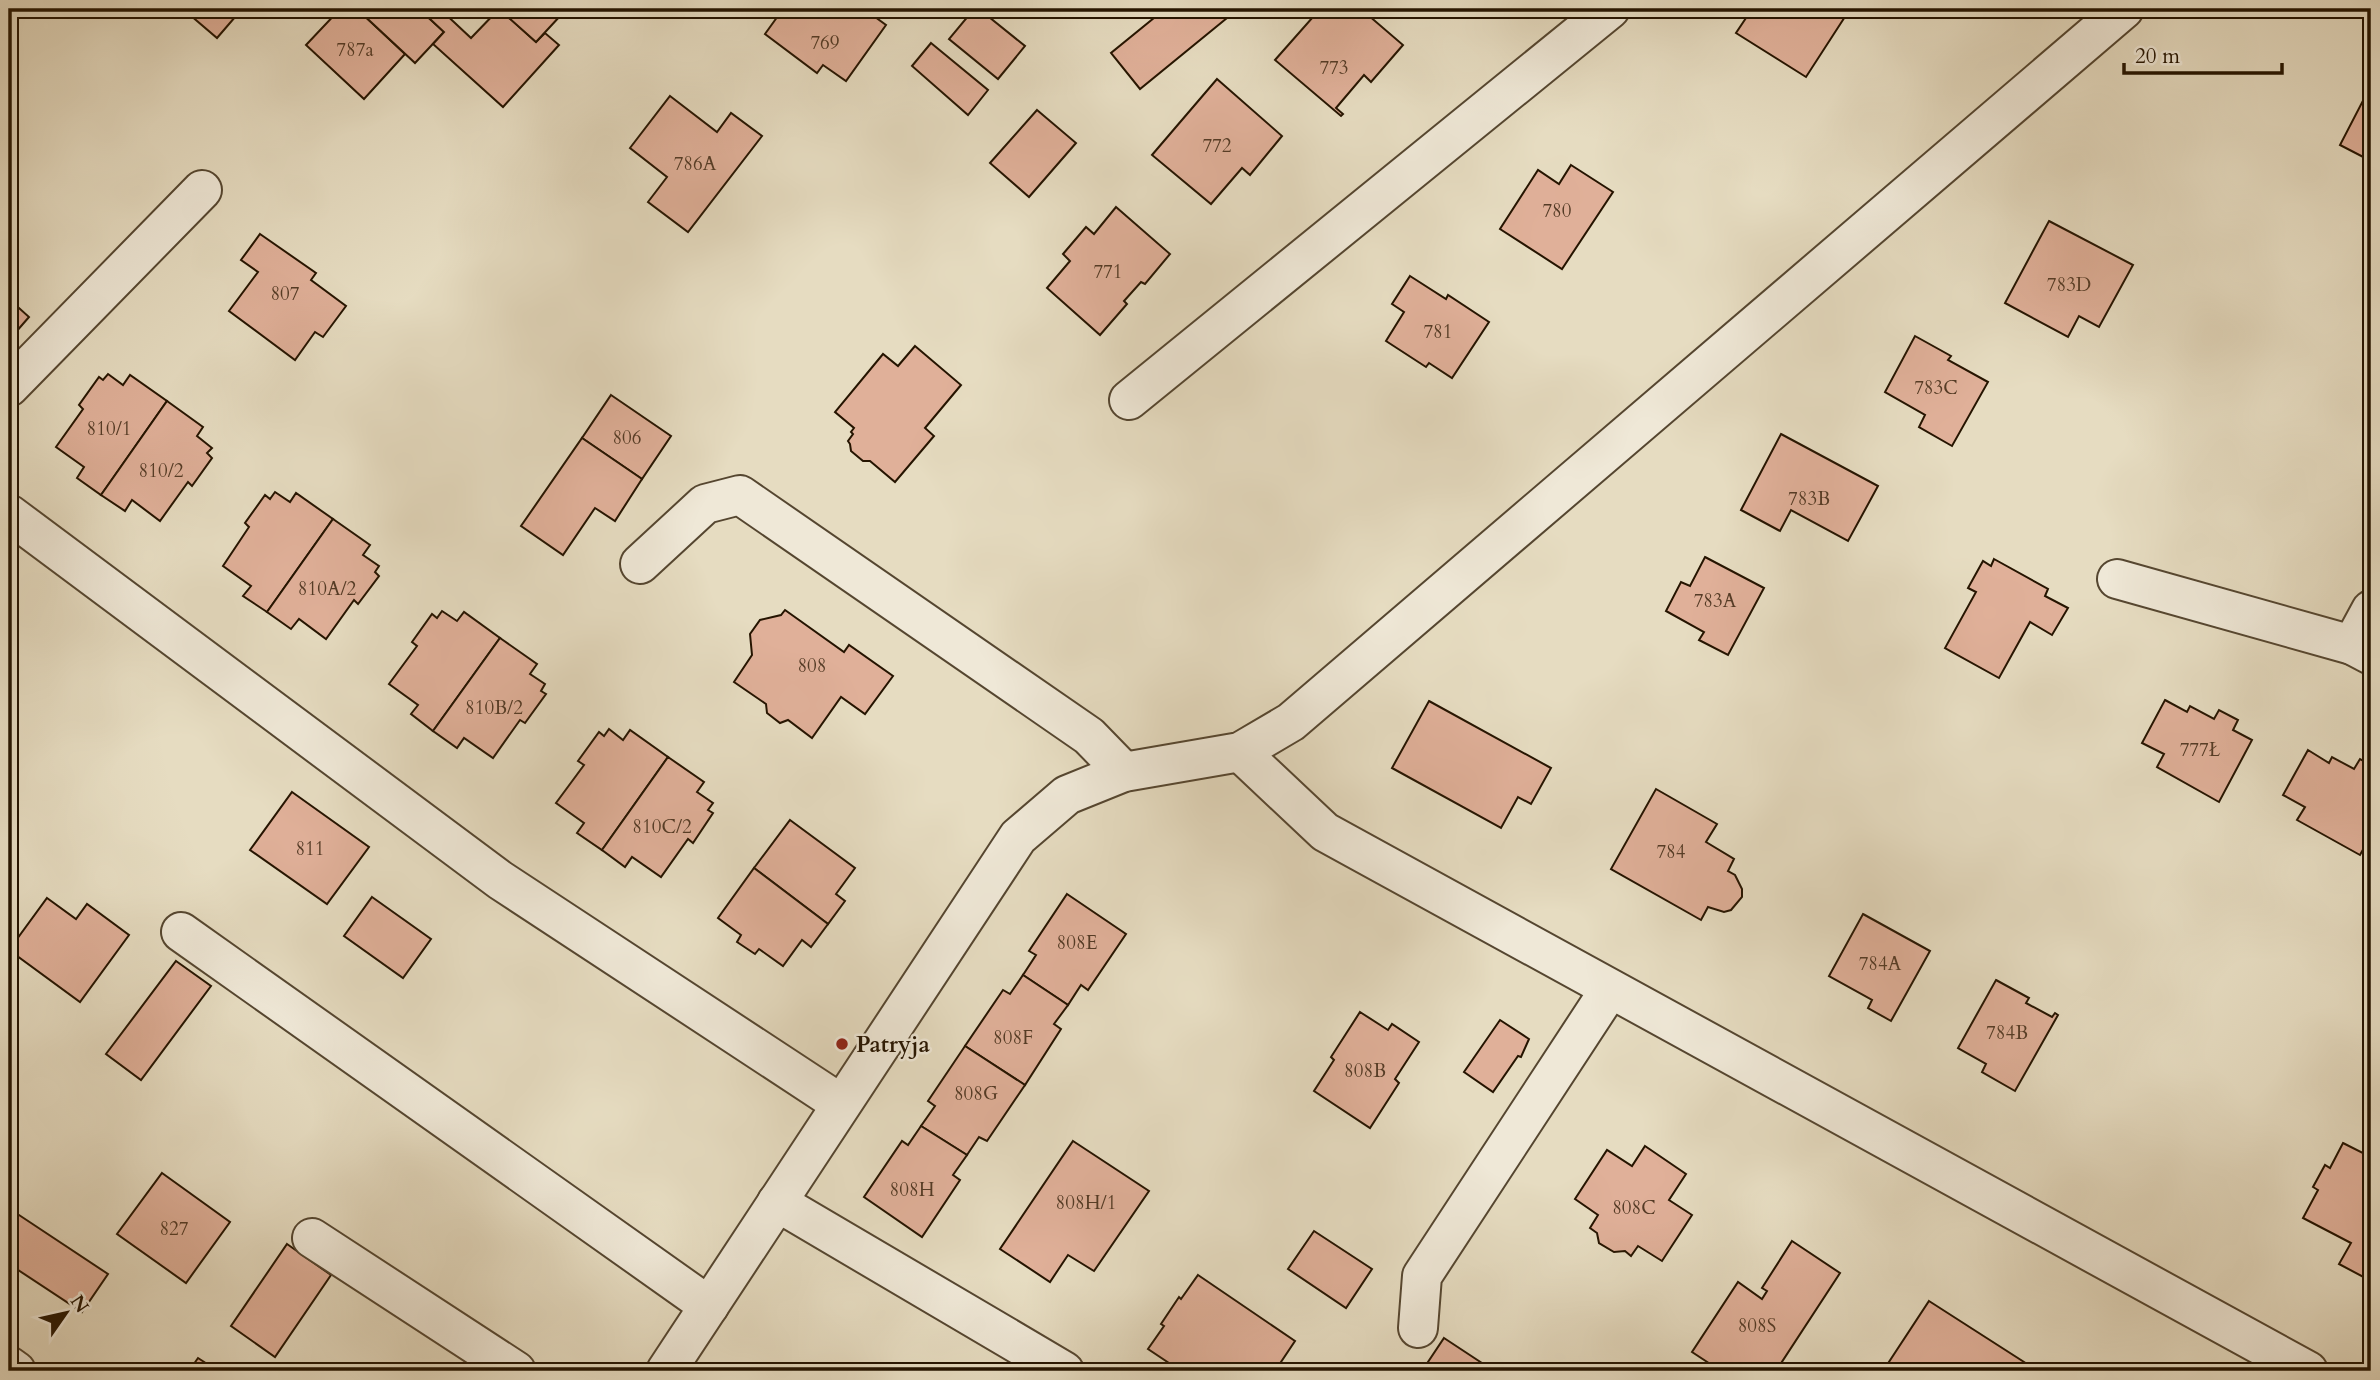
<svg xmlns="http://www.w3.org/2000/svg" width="2380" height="1380" font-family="Cardo,serif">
<rect width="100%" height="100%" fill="#e6dcc1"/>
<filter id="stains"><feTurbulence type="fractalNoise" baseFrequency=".00286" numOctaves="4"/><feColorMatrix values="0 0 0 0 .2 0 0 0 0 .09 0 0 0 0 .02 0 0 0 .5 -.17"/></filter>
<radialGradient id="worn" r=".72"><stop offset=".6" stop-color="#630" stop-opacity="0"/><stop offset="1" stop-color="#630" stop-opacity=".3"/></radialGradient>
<!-- building -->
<g fill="#e0b099" stroke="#251400" stroke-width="2">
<polygon points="183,9 242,9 217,38"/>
<polygon points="340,9 357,9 405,54 364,99 306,45"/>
<polygon points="357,9 419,9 444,32 415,63"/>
<polygon points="440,9 471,38 499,9 536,42 545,33 559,45 503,107 433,44 444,32 430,19"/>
<polygon points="499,9 554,9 561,15 536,42"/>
<polygon points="783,9 864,9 886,25 846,81 823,65 817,73 765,34"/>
<polygon points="974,9 979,9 1025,46 998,79 949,39"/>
<polygon points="1165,9 1238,9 1140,89 1111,53"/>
<polygon points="1320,9 1361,9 1403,45 1371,82 1364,75 1336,108 1343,114 1341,116 1275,60"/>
<polygon points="1752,9 1850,9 1806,77 1736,33"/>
<polygon points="931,43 988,90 968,115 912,66"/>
<polygon points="1217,79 1282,136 1250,175 1242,168 1211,204 1152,155"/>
<polygon points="2369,89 2371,90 2371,161 2340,145"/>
<polygon points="670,96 717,132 731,113 762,136 688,232 648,202 667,177 630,148"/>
<polygon points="1037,110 1076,143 1029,197 990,163"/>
<polygon points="1571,165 1613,192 1562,269 1500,229 1538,170 1559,184"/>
<polygon points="1116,207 1170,254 1145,284 1141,282 1124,301 1127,304 1100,335 1047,288 1070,261 1063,254 1086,227 1094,234"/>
<polygon points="2049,221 2133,265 2099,327 2079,316 2068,337 2005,303"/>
<polygon points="260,234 316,273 311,280 346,306 323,337 315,332 295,360 229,311 258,272 241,260"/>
<polygon points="1410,276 1446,299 1448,295 1489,322 1452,378 1429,363 1426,367 1386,341 1404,312 1392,304"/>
<polygon points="9,299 29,317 9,340"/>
<polygon points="1915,336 1951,356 1948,360 1988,382 1952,446 1919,427 1925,415 1885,392"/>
<polygon points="915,346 961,385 925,428 934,436 895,482 870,461 863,461 851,451 850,444 848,441 853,434 851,432 854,428 835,412 883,354 898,366"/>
<polygon points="108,374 123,385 130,375 167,401 101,495 77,478 84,467 56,447 83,409 79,405 99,377 103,380"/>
<polygon points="611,395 671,436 642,479 582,438"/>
<polygon points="167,401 203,427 197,436 212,448 207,453 212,458 192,486 188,482 160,521 132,500 125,511 101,495"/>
<polygon points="1781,434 1878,486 1848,541 1791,510 1780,531 1741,510"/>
<polygon points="582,438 642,479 615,521 595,508 563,555 521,526"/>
<polygon points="275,492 290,502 296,493 333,519 267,612 243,596 251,586 223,566 249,527 245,523 265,495 270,499"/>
<polygon points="333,519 370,545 363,555 379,566 375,572 379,576 358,604 354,600 326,639 299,619 291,629 267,612"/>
<polygon points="1705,557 1764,588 1728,655 1699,640 1704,632 1666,611 1681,582 1690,586"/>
<polygon points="1994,559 2048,589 2045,596 2068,608 2052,635 2030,622 1999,678 1945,648 1976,592 1968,588 1983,561 1991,566"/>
<polygon points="785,610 844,652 849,645 893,676 865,714 841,697 812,738 788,720 780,723 767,713 766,704 734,682 752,655 750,634 760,620 781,615"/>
<polygon points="442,611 457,621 464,612 500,638 433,731 411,714 418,705 389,684 417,646 412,642 432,614 437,618"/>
<polygon points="500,638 537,664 530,674 545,684 541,691 546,694 525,723 520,720 493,758 464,738 457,748 433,731"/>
<polygon points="2165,700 2187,712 2190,706 2214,719 2219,710 2238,720 2233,730 2252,740 2219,802 2157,767 2164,754 2142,743"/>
<polygon points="1429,701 1551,768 1531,804 1518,797 1501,828 1392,768"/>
<polygon points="609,729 623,740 630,730 668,757 602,850 577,833 584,823 556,803 584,765 578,761 599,732 604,736"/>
<polygon points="2308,750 2329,763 2332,757 2354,769 2360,759 2371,765 2371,835 2360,855 2297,820 2305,807 2283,795"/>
<polygon points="668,757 704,782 697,792 713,803 708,810 713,813 693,843 688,839 661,877 632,857 625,867 602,850"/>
<polygon points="1656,789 1717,824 1706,842 1734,859 1728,871 1735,875 1742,889 1742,897 1731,910 1724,912 1708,907 1701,920 1611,869"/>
<polygon points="292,792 369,847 327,904 250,850"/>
<polygon points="790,820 855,868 836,894 845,901 828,924 754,868"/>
<polygon points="754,868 828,924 811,947 802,940 783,966 759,949 755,954 737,942 741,935 718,918"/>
<polygon points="1067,894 1126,934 1088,990 1081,985 1068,1005 1023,975 1036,955 1029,951"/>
<polygon points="372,897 431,939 403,978 344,936"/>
<polygon points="47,898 76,919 87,904 129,935 80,1002 9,950"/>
<polygon points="1863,914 1930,951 1891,1021 1868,1008 1872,1000 1829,976"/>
<polygon points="176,961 211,986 141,1080 106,1054"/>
<polygon points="1023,975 1068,1005 1054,1024 1061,1029 1025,1085 965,1046 1003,990 1010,994"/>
<polygon points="1996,980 2029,998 2026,1003 2052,1017 2055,1013 2058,1015 2015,1091 1982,1072 1986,1064 1958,1048"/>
<polygon points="1360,1012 1388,1030 1392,1024 1419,1042 1395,1079 1399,1083 1370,1128 1314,1091 1334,1060 1331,1057"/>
<polygon points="1500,1020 1529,1039 1521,1057 1518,1056 1493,1092 1464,1072"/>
<polygon points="965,1046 1025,1085 987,1141 979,1137 967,1155 921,1126 935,1106 928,1101"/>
<polygon points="921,1126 967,1155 953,1175 960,1180 922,1237 864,1197 902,1141 908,1145"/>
<polygon points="1073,1141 1149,1191 1094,1271 1068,1255 1050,1282 1000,1249"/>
<polygon points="2343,1143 2371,1157 2371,1281 2339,1264 2351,1243 2303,1218 2318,1190 2313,1187 2325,1165 2330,1168"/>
<polygon points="1645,1146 1686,1174 1669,1200 1692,1215 1662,1261 1638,1246 1631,1256 1625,1251 1614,1252 1599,1243 1597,1233 1590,1228 1598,1215 1575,1199 1607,1150 1632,1166"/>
<polygon points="162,1173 230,1222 186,1283 117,1234"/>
<polygon points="16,1213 108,1274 82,1312 9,1264 9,1225"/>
<polygon points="1314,1231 1372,1269 1346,1308 1288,1269"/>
<polygon points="1792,1241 1840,1273 1776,1371 1721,1371 1692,1352 1738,1282 1762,1299 1767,1291 1762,1288"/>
<polygon points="287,1244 331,1275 275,1357 231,1326"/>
<polygon points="1198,1275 1295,1341 1279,1365 1282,1366 1278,1371 1181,1371 1148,1349 1164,1326 1161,1324 1179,1297 1181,1299"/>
<polygon points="1929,1301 2038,1371 1883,1371"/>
<polygon points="1444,1338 1494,1371 1422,1371"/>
<polygon points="198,1358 218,1371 189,1371"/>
</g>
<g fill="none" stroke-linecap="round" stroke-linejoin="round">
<!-- minor casing -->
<g stroke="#554630" stroke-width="42">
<g id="minor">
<polyline points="9,387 202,190"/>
<polyline points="1129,400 1610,9"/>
<polyline points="9,514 500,880 841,1104"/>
<polyline points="640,564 705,504 740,495 1089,736 1124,772"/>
<polyline points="2117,579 2352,645"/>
<polyline points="2371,610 2352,645 2371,655"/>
<polyline points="1240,752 1325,832 2308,1371"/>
<polyline points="181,932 709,1306"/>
<polyline points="777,1202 1064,1371"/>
<polyline points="312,1238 516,1371"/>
<polyline points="1418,1328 1422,1276 1610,989"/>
<polyline points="9,1366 16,1371"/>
<polyline points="666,1371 1018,837 1067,795 1124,772 1240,752 1291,722 2124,9"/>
</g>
</g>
<!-- minor -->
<use href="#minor" stroke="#efe8d7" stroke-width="38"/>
</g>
<!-- markers -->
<circle fill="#8f2418" stroke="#efe8d7" stroke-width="2.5" cx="842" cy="1044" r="7"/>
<g text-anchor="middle" stroke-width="5" stroke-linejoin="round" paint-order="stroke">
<!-- number labels -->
<g font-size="19" fill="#543b26">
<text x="825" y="49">769</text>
<text x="355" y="56">787a</text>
<text x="1334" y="74">773</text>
<text x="1217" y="152">772</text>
<text x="695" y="170">786A</text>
<text x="1557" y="217">780</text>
<text x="1108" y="278">771</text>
<text x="2069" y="291">783D</text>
<text x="285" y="300">807</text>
<text x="1438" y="338">781</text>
<text x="1936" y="394">783C</text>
<text x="109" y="435">810/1</text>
<text x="627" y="444">806</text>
<text x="161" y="477">810/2</text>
<text x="1809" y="505">783B</text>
<text x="327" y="595">810A/2</text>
<text x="1715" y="607">783A</text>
<text x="812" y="672">808</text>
<text x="494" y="714">810B/2</text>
<text x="2200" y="756">777Ł</text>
<text x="662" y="833">810C/2</text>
<text x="310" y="855">811</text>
<text x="1671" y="858">784</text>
<text x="1077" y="949">808E</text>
<text x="1880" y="970">784A</text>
<text x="2007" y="1039">784B</text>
<text x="1013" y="1044">808F</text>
<text x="1365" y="1077">808B</text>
<text x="976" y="1100">808G</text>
<text x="912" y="1196">808H</text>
<text x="1086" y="1209">808H/1</text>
<text x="1634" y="1214">808C</text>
<text x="174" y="1235">827</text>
<text x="1757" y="1332">808S</text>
</g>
<!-- poi labels -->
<g font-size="23" font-weight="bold" fill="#251400" stroke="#efe8d7" text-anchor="start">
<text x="856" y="1052">Patryja</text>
</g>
</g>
<!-- margin -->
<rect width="2380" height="1380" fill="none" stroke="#e6dcc1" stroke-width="35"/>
<rect x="10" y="10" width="2359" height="1359" fill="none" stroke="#251400" stroke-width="3.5"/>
<rect x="18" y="18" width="2345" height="1345" fill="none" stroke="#251400" stroke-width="2"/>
<!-- north arrow -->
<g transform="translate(66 1313) rotate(56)" stroke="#efe8d7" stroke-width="5" paint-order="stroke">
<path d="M0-5L12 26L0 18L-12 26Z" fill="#251400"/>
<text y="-10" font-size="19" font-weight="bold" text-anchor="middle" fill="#251400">N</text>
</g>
<!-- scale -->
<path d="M2124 63v10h158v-10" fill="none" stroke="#251400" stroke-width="3.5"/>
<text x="2135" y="63" font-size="21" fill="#251400" stroke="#efe8d7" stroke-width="5" paint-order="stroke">20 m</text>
<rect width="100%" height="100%" filter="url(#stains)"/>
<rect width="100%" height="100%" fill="url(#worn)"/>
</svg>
